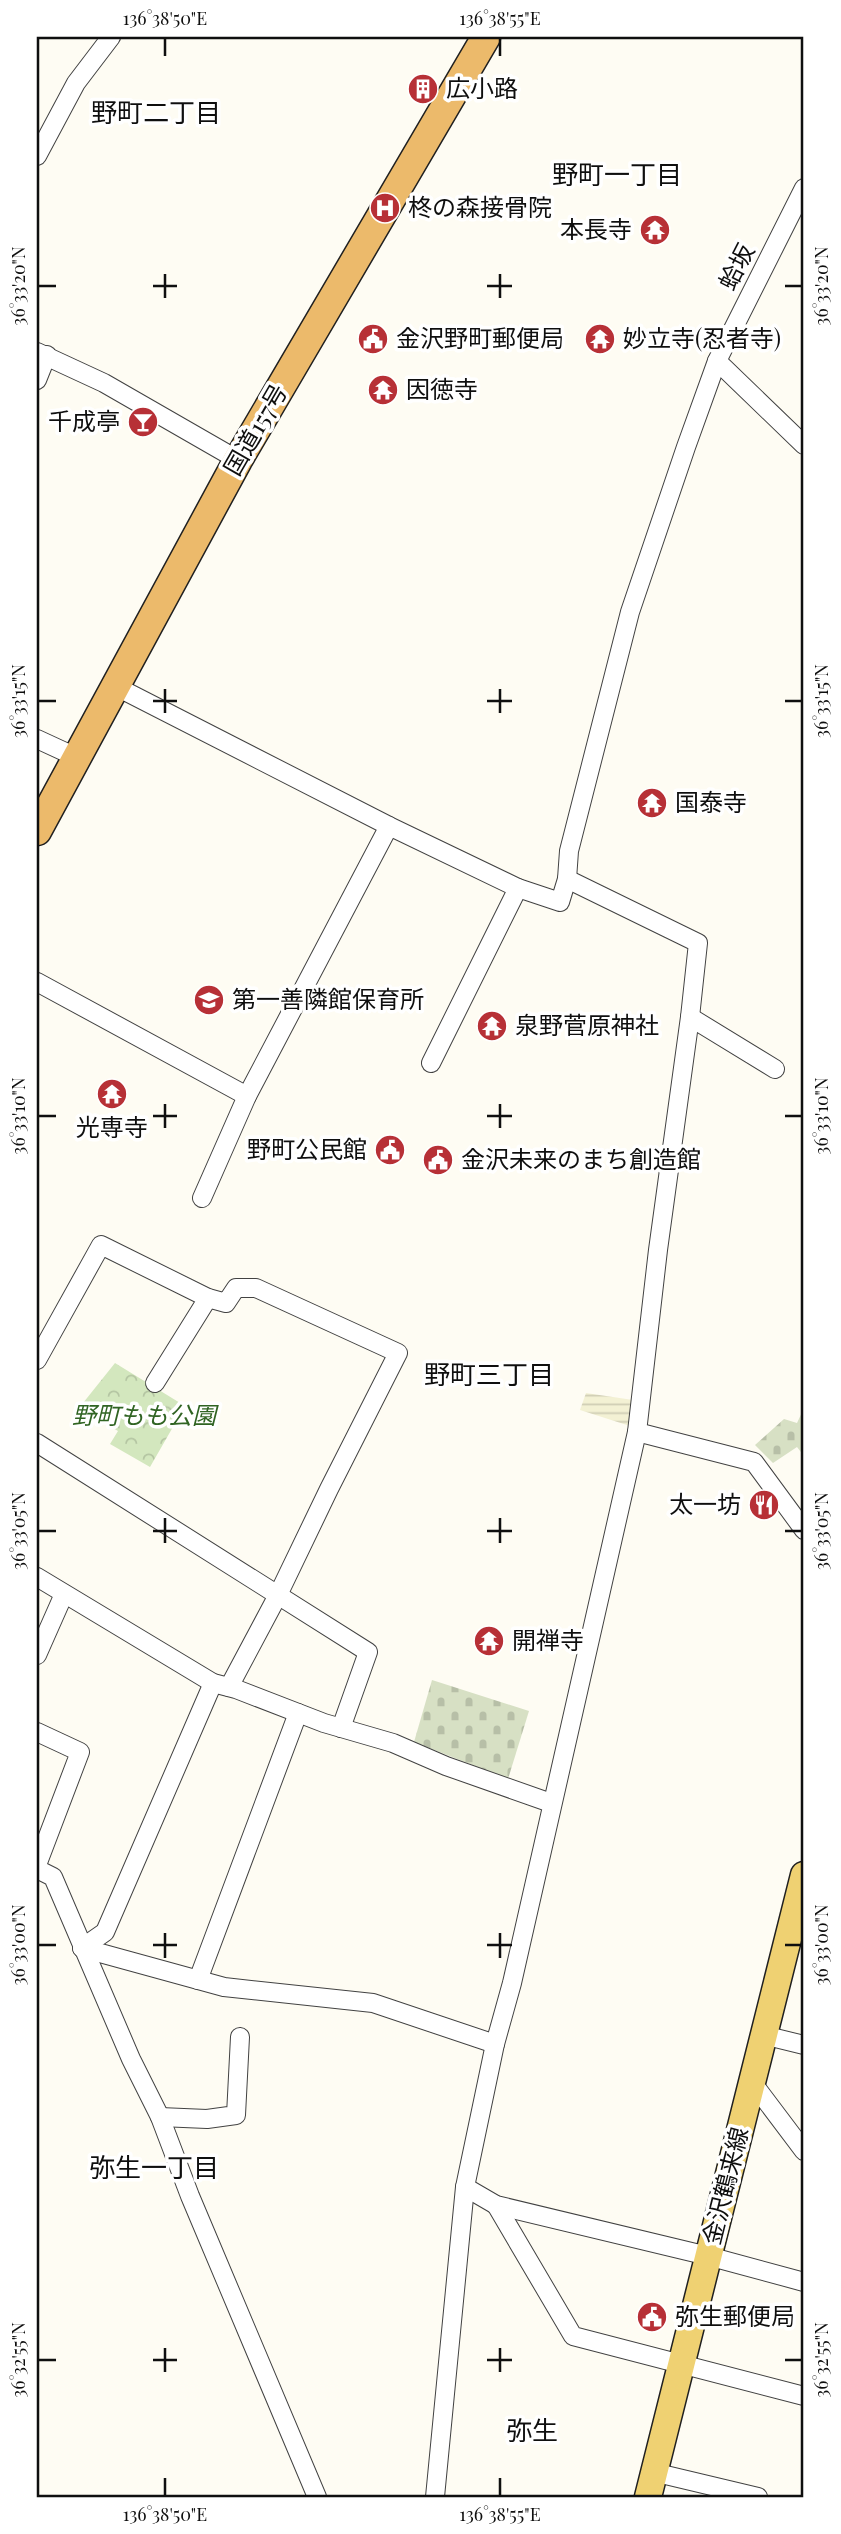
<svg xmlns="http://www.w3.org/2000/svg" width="841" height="2534" font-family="'Playfair Display','Noto Sans JP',serif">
<defs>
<pattern id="farmland-rules" width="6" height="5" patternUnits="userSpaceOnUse" patternTransform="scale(1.75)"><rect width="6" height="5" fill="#f3f1d4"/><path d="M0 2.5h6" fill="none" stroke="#cfcdb5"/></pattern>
<pattern id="cemetery-stones" width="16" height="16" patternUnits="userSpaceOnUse" patternTransform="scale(1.75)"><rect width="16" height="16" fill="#d7e0c4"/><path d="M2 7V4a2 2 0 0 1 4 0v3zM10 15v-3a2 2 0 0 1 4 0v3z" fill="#b7bfa7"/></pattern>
<pattern id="park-crowns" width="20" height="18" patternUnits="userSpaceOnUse" patternTransform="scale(1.75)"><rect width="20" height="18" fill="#d3e7be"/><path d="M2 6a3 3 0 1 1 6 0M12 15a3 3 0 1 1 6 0" fill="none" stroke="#b4c5a2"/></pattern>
</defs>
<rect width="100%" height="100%" fill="#fefcf3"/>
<!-- farmland -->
<polygon fill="url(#farmland-rules)" points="586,1393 633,1400 630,1426 580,1410"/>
<!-- cemetery -->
<g fill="url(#cemetery-stones)">
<polygon points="804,1408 804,1456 797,1447 773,1463 755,1445 784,1419 797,1423"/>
<polygon points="432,1680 529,1711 508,1779 414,1742"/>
</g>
<!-- park -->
<polygon fill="url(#park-crowns)" points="115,1363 185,1406 150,1467 110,1444 118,1431 79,1408"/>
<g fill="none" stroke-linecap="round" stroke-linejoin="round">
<!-- minor casing -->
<g stroke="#424242" stroke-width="20">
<g id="minor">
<polyline points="37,156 76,83 111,37"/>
<polyline points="37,352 104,383 238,460"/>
<polyline points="717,361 804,445"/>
<polyline points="37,380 47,355"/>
<polyline points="115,686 389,826 518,888 560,902 567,879 569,851 630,612 686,447 717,361 804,188"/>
<polyline points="37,739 76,757"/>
<polyline points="37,982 247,1096"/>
<polyline points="690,1017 775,1069"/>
<polyline points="431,1063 518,888"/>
<polyline points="202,1198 247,1096 389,826"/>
<polyline points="37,1360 101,1245 208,1298 226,1303 236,1288 256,1288 398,1353 329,1489 278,1595 229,1687"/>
<polyline points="155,1383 208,1298"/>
<polyline points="637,1432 754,1462 804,1530"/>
<polyline points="37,1443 368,1652 341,1728"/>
<polyline points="37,1577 213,1683 236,1689 324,1723 393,1743 446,1766 551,1803"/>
<polyline points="37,1655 64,1594"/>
<polyline points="37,1732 80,1752 37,1865"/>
<polyline points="37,1869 53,1877 131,2059 160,2117 190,2196 317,2497"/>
<polyline points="82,1948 224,1987 373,2003 495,2044"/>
<polyline points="82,1948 105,1932 213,1683"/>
<polyline points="198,1980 298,1713"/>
<polyline points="763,2035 804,2045"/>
<polyline points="752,2082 804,2151"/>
<polyline points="160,2117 207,2119 236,2115 240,2037"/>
<polyline points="465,2187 496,2205 708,2256 804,2282"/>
<polyline points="496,2205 573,2336 804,2396"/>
<polyline points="653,2472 758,2497"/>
<polyline points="435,2497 465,2187 495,2044 512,1983 637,1432 658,1250 690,1017 698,943 567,879"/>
</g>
</g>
<!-- primary casing -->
<g stroke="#202020" stroke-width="29">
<polyline id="primary" points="648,2497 804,1875"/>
</g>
<!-- trunk casing -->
<g stroke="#202020" stroke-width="31">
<polyline id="trunk" points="37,831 238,460 486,37"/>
</g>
<!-- minor -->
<use href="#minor" stroke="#fff" stroke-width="18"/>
<!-- primary -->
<use href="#primary" stroke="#efd172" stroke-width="26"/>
<!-- trunk -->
<use href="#trunk" stroke="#ecba6b" stroke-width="28"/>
</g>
<!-- ticks -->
<path fill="none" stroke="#0f0f0f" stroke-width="2.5" d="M 165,38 L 165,56M 500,38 L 500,56M 165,274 L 165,298M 500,274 L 500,298M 38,286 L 56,286M 153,286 L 177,286M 487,286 L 512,286M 785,286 L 802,286M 165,689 L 165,713M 500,689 L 500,713M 38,701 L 56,701M 153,701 L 177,701M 487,701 L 512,701M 785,701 L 802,701M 165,1104 L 165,1128M 500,1104 L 500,1128M 38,1116 L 56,1116M 153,1116 L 177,1116M 487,1116 L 512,1116M 785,1116 L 802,1116M 165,1518 L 165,1543M 500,1518 L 500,1543M 38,1531 L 56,1531M 153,1531 L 177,1531M 487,1531 L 512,1531M 785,1531 L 802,1531M 165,1933 L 165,1958M 500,1933 L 500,1958M 38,1945 L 56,1945M 153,1945 L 177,1945M 487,1945 L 512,1945M 785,1945 L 802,1945M 165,2348 L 165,2372M 500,2348 L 500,2372M 38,2360 L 56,2360M 153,2360 L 177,2360M 487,2360 L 512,2360M 785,2360 L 802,2360M 165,2478 L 165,2496M 500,2478 L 500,2496"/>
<!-- icons -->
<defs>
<g id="building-disc" transform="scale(1.575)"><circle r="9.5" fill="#b73036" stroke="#fff"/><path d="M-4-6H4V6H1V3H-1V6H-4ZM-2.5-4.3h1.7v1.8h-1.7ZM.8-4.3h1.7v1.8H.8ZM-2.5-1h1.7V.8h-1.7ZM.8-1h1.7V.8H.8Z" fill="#fff"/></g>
<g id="hospital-disc" transform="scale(1.575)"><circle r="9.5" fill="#b73036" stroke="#fff"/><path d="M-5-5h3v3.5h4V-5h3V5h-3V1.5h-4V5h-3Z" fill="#fff"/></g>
<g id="temple-disc" transform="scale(1.575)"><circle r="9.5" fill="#b73036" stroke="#fff"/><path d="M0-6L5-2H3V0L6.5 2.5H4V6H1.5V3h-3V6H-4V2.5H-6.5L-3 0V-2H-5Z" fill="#fff"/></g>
<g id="civic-disc" transform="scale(1.575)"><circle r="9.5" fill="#b73036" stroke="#fff"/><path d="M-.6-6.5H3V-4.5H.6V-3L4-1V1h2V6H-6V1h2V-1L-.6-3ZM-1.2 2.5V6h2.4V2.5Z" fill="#fff"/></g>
<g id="bar-disc" transform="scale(1.575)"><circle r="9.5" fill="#b73036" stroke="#fff"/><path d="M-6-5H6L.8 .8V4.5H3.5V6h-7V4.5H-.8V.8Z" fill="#fff"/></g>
<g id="school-disc" transform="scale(1.575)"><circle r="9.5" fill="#b73036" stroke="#fff"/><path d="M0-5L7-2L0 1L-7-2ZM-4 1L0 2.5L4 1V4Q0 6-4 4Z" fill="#fff"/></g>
<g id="restaurant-disc" transform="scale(1.575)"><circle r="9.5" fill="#b73036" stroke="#fff"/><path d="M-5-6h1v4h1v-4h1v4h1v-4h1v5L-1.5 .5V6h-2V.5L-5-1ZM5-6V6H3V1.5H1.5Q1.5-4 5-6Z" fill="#fff"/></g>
</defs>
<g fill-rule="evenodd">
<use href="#building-disc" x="423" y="89"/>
<use href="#hospital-disc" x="385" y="208"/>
<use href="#temple-disc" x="655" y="230"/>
<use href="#civic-disc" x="373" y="339"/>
<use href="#temple-disc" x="600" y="339"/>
<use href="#temple-disc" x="383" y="390"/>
<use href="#bar-disc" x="143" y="422"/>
<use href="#temple-disc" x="652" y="803"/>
<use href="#school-disc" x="209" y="1000"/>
<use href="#temple-disc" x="492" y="1026"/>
<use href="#temple-disc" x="112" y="1094"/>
<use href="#civic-disc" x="390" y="1150"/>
<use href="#civic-disc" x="438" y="1160"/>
<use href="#restaurant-disc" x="764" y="1505"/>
<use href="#temple-disc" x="489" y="1641"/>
<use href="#civic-disc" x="652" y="2317"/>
</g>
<g text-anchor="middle" stroke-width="7" stroke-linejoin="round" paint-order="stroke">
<!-- poi labels -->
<g font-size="24" fill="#0f0f0f" stroke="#fff" text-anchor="start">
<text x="446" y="97">広小路</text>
<text x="408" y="216">柊の森接骨院</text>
<text x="632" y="238" text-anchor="end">本長寺</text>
<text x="396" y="347">金沢野町郵便局</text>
<text x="623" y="347">妙立寺(忍者寺)</text>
<text x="406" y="398">因徳寺</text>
<text x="120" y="430" text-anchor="end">千成亭</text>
<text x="675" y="811">国泰寺</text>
<text x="232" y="1008">第一善隣館保育所</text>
<text x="515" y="1034">泉野菅原神社</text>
<text x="112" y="1136" text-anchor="middle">光専寺</text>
<text x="367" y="1158" text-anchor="end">野町公民館</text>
<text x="461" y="1168">金沢未来のまち創造館</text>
<text x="741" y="1513" text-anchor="end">太一坊</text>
<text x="512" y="1649">開禅寺</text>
<text x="675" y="2325">弥生郵便局</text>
</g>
<!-- street labels -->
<g font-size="24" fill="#0f0f0f" stroke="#fff">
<text transform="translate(737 267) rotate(-63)" y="8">蛤坂</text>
<text transform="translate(256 430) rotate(-60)" y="8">国道157号</text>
<text transform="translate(726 2186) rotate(-76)" y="8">金沢鶴来線</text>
</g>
<!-- park labels -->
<g font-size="24" font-style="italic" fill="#306423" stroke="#fff">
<text x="144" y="1424">野町もも公園</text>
</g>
<!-- neighbourhood labels -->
<g font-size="26" fill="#0f0f0f" stroke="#fff">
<text x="156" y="122">野町二丁目</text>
<text x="617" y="184">野町一丁目</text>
<text x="489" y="1384">野町三丁目</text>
<text x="154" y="2177">弥生一丁目</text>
<text x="532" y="2440">弥生</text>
</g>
</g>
<!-- border -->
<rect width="841" height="2534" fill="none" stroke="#ffffff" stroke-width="77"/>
<rect x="38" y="38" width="764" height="2458" fill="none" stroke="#0f0f0f" stroke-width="2.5"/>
<g font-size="18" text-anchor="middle" fill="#0f0f0f">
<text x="165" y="25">136°38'50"E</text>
<text x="500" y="25">136°38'55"E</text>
<text transform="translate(19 286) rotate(-90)" y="6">36°33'20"N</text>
<text transform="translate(822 286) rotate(-90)" y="6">36°33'20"N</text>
<text transform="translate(19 701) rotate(-90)" y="6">36°33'15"N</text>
<text transform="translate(822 701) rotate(-90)" y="6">36°33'15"N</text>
<text transform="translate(19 1116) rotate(-90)" y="6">36°33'10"N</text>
<text transform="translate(822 1116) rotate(-90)" y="6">36°33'10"N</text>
<text transform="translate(19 1531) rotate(-90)" y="6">36°33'05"N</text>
<text transform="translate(822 1531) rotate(-90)" y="6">36°33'05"N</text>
<text transform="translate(19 1945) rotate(-90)" y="6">36°33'00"N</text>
<text transform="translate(822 1945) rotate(-90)" y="6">36°33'00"N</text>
<text transform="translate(19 2360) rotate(-90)" y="6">36°32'55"N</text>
<text transform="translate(822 2360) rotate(-90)" y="6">36°32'55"N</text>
<text x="165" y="2521">136°38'50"E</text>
<text x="500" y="2521">136°38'55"E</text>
</g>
</svg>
